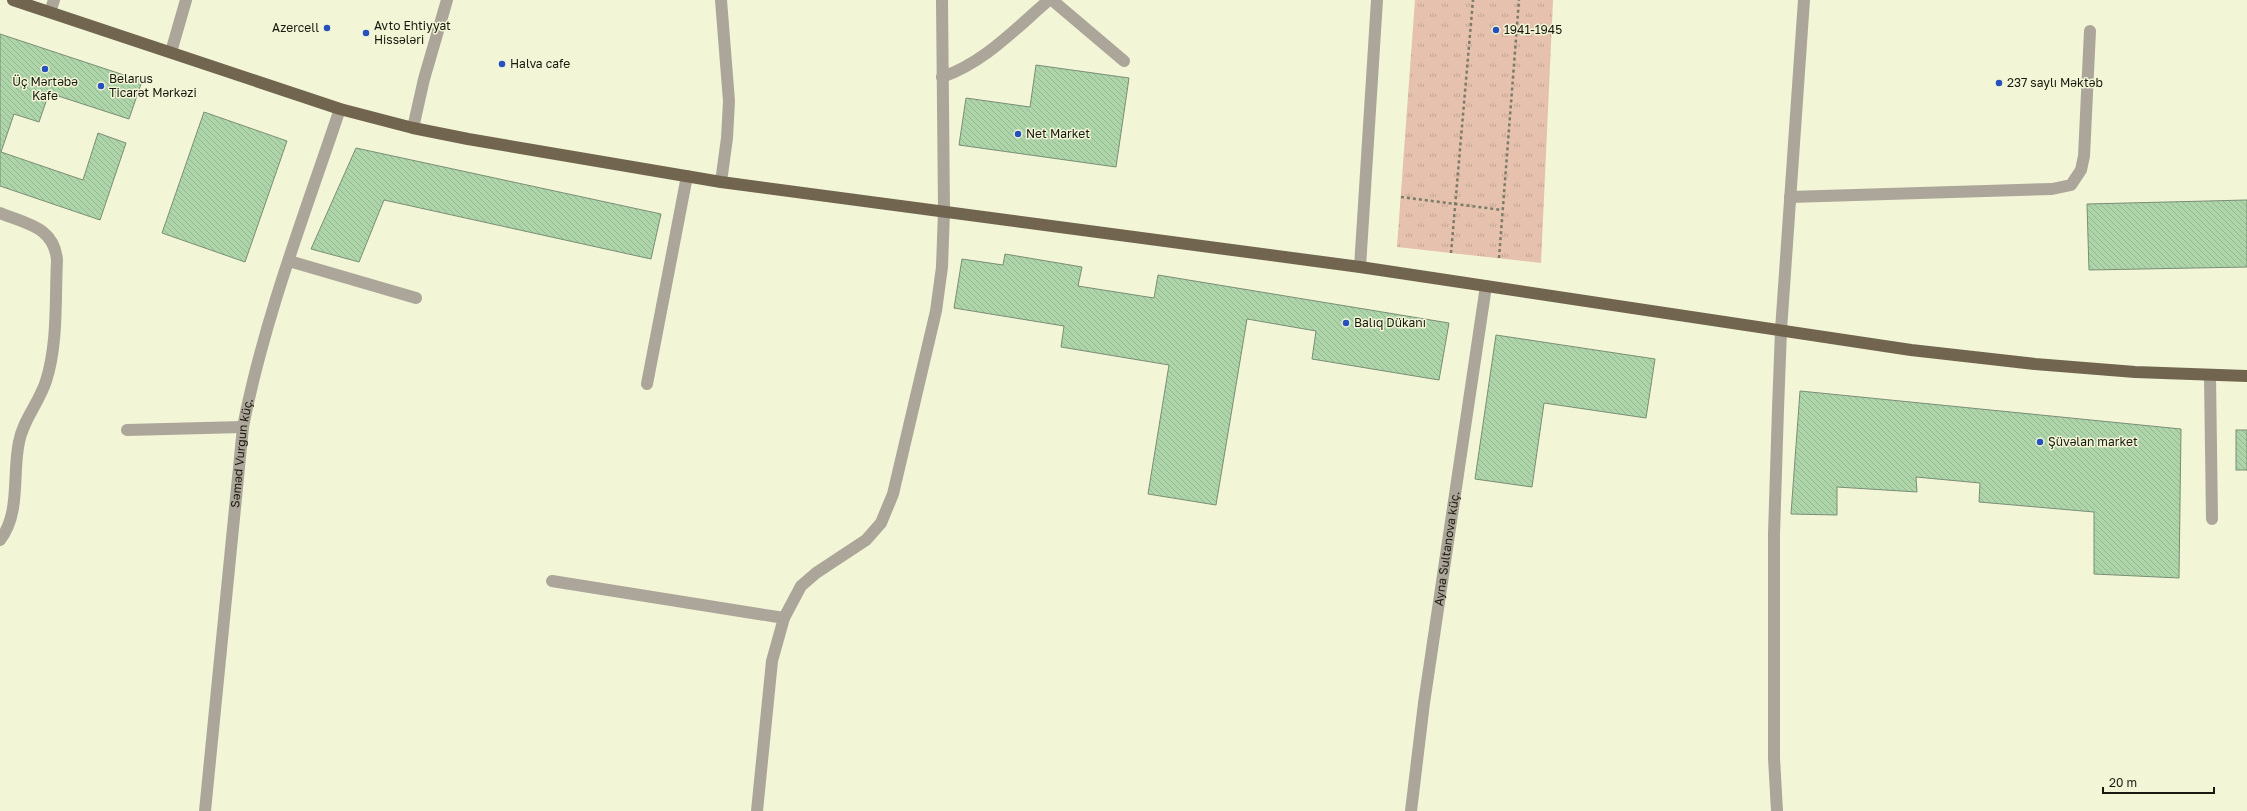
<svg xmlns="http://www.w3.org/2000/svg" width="2247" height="811" font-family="'Golos Text',sans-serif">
<defs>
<pattern id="park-tufts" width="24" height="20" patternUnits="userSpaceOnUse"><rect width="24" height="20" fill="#e5c1ae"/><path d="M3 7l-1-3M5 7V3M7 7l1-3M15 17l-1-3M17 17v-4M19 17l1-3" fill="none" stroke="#c4a594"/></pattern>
<pattern id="building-back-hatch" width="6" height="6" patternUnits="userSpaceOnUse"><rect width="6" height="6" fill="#add5a9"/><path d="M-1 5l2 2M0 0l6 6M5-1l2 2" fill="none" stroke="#94b690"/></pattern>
</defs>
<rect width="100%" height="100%" fill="#f2f5d6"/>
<!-- park -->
<polygon fill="url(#park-tufts)" points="1415,0 1553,0 1541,263 1397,247"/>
<!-- building -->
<g fill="url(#building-back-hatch)" stroke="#7a8e77">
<polygon points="0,34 142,81 129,119 49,93 39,122 14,114 1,152 83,180 98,133 126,143 100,220 0,186"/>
<polygon points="1036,65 1129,78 1116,167 959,145 966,98 1030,107"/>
<polygon points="204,112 287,141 245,262 162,233"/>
<polygon points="356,148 661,214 651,259 384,200 359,262 311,249"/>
<polygon points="2247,200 2247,267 2089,270 2087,204"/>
<polygon points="1005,254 1082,267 1078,286 1154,298 1158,275 1449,323 1439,380 1312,359 1316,331 1247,319 1216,505 1148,494 1169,365 1061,347 1064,326 954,308 962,259 1003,265"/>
<polygon points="1496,335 1655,359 1646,418 1544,403 1532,487 1475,479"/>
<polygon points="1800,391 2181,429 2179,578 2094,574 2094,512 1979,502 1980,483 1916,477 1917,492 1837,487 1837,515 1791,514"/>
<rect x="2236" y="430" width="11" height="40"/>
</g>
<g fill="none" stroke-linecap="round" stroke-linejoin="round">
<!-- path -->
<g stroke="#7a7c68" stroke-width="2.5" stroke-dasharray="3 3" stroke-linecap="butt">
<polyline points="1401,197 1502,210"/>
<polyline points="1451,253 1473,0"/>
<polyline points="1499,258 1519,0"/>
</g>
<!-- minor -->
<g stroke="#aca599" stroke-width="12">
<polyline points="1052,0 1124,61"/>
<polyline points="50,12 54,0"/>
<polyline points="171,52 186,0"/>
<path d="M 942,77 C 984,63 1016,28 1049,0"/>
<polyline points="413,128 424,79 447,0"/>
<polyline points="721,182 727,138 729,101 721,0"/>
<polyline points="1790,197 2052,189 2071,185 2081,170 2084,156 2090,31"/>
<path d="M 0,213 C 27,224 54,227 57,260 C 55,299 58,344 46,381 C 39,403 23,420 19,442 C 12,474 21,513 0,540"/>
<polyline points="289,261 416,298"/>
<polyline points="1360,267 1377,0"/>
<polyline points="2210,376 2212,519"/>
<polyline points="647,384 687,176"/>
<polyline points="127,430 243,427"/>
<polyline points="552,581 784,618"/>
<path id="s1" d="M 205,811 L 243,427 C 264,319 305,213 340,109"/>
<polyline points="757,811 772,661 784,618 801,586 816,573 866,540 881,523 893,494 936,311 942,267 944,211 942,0"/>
<path id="s2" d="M 1411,811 L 1424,703 L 1486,286"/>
<polyline points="1777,811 1774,758 1774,534 1778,409 1781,330 1804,0"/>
</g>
<!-- major -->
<polyline stroke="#726550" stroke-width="12" points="13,0 340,109 413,128 468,139 721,182 1360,267 1911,350 2035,364 2135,372 2247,376"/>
</g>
<!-- markers -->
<g fill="#2550be" stroke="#f2f5d6" stroke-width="1.5">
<circle cx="327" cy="28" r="4"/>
<circle cx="1496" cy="30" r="4"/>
<circle cx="366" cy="33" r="4"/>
<circle cx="502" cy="64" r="4"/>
<circle cx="45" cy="69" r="4"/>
<circle cx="1999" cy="83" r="4"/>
<circle cx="101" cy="86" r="4"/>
<circle cx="1018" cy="134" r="4"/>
<circle cx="1346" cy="323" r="4"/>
<circle cx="2040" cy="442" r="4"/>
</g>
<g text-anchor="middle" stroke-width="3" stroke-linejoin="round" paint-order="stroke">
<!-- poi labels -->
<g font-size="12" fill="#18190e" stroke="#f2f5d6" text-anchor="start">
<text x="374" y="30">Avto Ehtiyyat<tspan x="374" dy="14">Hissələri</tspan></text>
<text x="319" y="32" text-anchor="end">Azercell</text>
<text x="1504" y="34">1941-1945</text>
<text x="510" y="68">Halva cafe</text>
<text x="109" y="83">Belarus<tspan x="109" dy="14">Ticarət Mərkəzi</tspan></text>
<text x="45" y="86" text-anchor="middle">Üç Mərtəbə<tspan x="45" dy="14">Kafe</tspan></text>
<text x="2007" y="87">237 saylı Məktəb</text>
<text x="1026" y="138">Net Market</text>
<text x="1354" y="327">Balıq Dükanı</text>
<text x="2048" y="446">Şüvəlan market</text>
</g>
<!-- street labels -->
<g font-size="12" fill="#18190e" stroke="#f2f5d6">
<text dy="4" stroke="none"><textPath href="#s1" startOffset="360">Səməd Vurğun küç.</textPath></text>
<text dy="4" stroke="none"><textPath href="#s2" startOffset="265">Ayna Sultanova küç.</textPath></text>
</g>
</g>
<!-- scale -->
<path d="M2103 787v6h111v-6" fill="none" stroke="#18190e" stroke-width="2"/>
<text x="2109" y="787" font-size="12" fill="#18190e" stroke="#f2f5d6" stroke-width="3" paint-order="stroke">20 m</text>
</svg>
